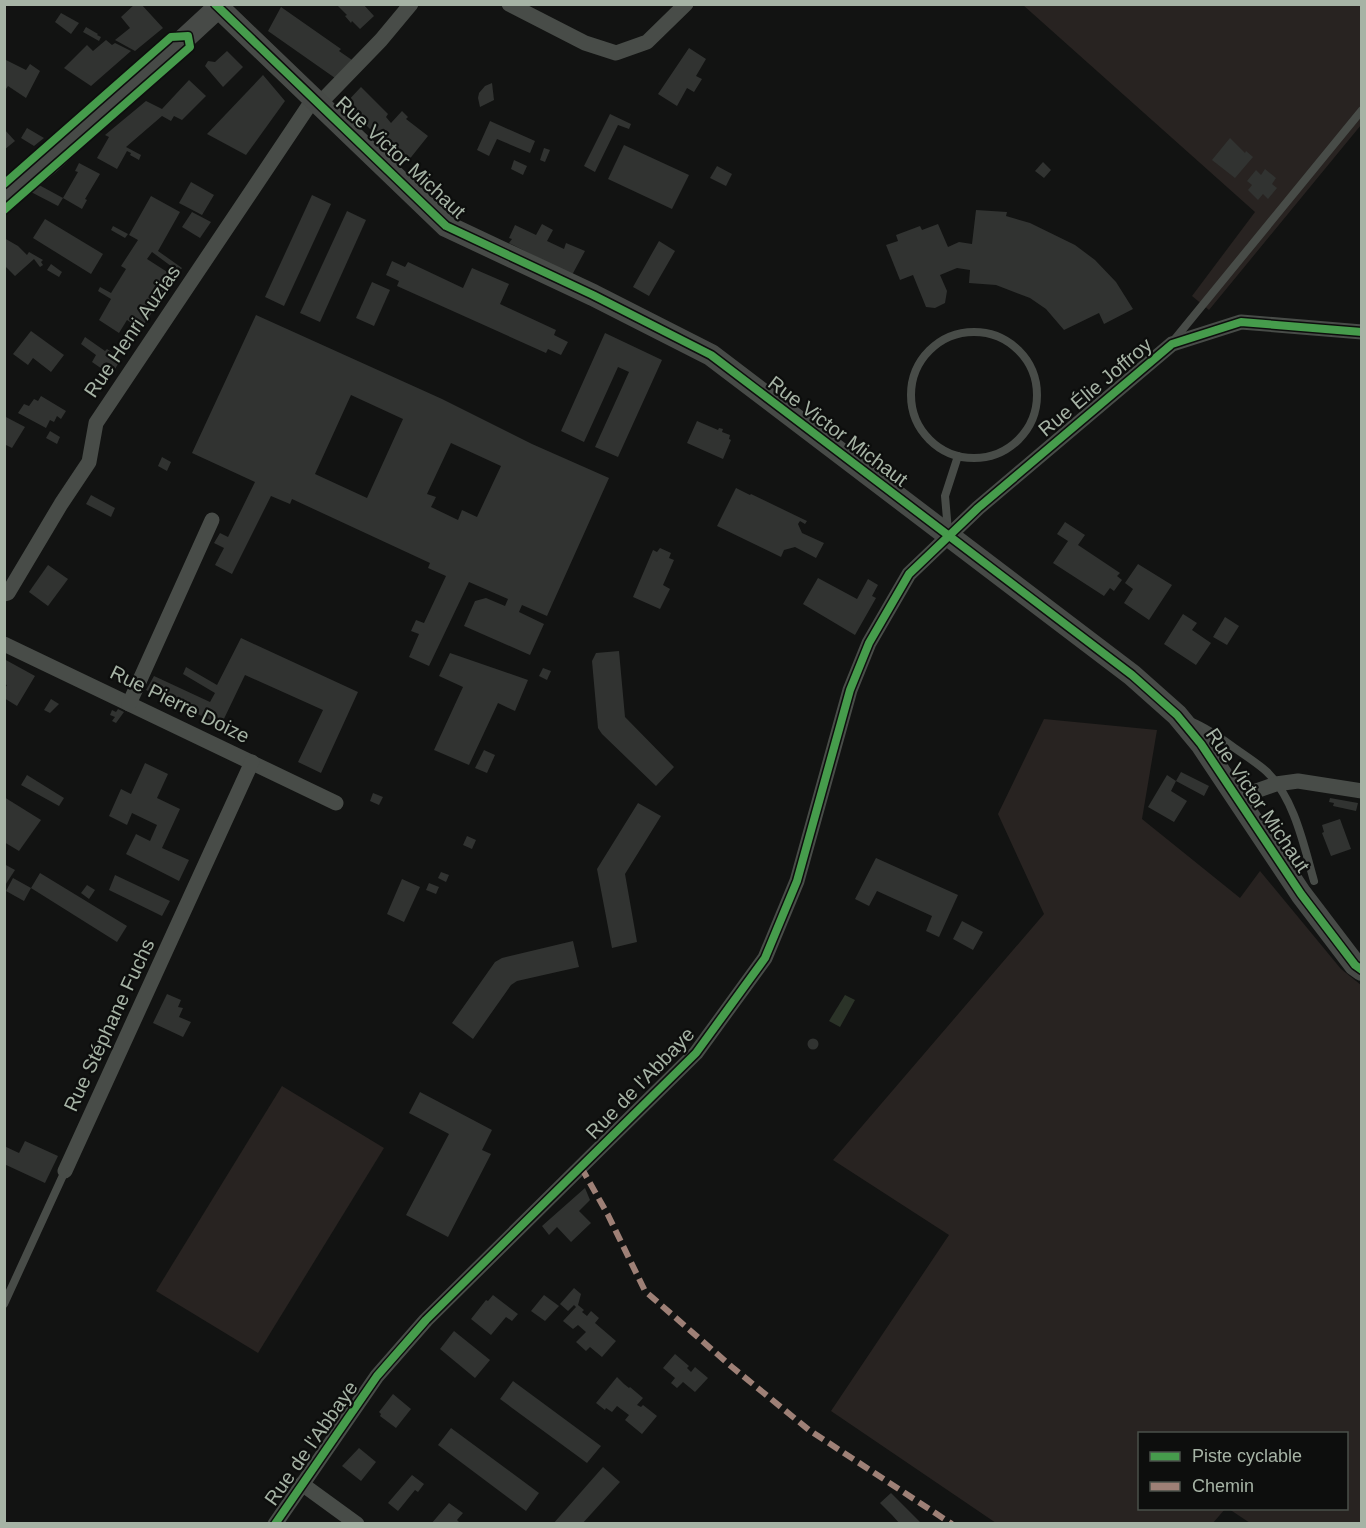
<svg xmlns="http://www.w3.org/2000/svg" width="1366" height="1528" font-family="Arial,sans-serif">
<rect width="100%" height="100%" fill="#121312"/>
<!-- green -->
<g fill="#282321">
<polygon points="1023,5 1361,5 1361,125 1209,310 1192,296 1255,212"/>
<polygon points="1044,719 1157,730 1142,819 1240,898 1260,871 1341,969 1361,985 1361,1523 1250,1523 1229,1509 1346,1508 1346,1434 1140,1434 1140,1508 1225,1509 1213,1523 996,1523 831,1411 949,1235 833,1160 1044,914 998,814"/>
<polygon points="282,1086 384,1148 258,1353 156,1291"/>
</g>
<!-- water -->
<polygon fill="#2b3328" points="845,995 855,1000 840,1027 829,1021"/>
<!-- building -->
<g fill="#313331" fill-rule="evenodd">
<polygon points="135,4 141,4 163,28 135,51 115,40 130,28 121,17"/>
<polygon points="336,4 363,4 374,16 360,29 352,21 351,23 345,16 347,15"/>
<polygon points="281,7 341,49 339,51 352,60 335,78 268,31"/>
<polygon points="61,13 79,23 71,34 55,22"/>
<polygon points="86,27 98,34 97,35 101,37 99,41 83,32"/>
<polygon points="106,40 112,45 115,43 131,51 91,86 64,68 87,45 93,51"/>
<polygon points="689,48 706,59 696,76 702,79 694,92 687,88 677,106 658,94"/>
<polygon points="227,51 243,67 223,87 205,66 208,61 215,62"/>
<polygon points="4,59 26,70 30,64 40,71 26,98 8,86 4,92"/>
<polygon points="263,75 285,101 246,155 207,134"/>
<polygon points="189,80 206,96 182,120 174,116 171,121 162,116 126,147 141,155 139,160 130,155 131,153 127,151 117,169 97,158 109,137 105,135 146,101 162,109"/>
<polygon points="492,83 494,100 480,107 478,98 479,93 485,86"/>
<polygon points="361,87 388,114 386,117 391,123 402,111 408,117 406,119 428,136 408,161 384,143 345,104"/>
<polygon points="610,114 631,124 629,129 618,125 595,172 584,166"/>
<polygon points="490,121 535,141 530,153 497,139 489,156 477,150"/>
<polygon points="27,128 44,138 34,146 21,138"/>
<polygon points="4,129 15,141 4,150"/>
<polygon points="1230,138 1245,153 1246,151 1253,157 1235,178 1212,160"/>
<polygon points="624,145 689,175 672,209 608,179"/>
<polygon points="544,148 550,150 545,162 540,160"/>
<polygon points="514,160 527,166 523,175 511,169"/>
<polygon points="1043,162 1051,170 1044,178 1035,171"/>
<polygon points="79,163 100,174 85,199 87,200 82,209 63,198 78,172 75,171"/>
<polygon points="717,166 732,174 726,186 710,178"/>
<polygon points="1265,169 1276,178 1272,184 1277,188 1268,199 1263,194 1258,200 1248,190 1252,185 1247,181 1256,170 1261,175"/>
<polygon points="191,182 214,195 202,215 179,203"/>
<polygon points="39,185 63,198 58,206 31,192"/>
<polygon points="312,195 331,204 284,306 265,297"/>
<polygon points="151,196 180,212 158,251 182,268 179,272 152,252 147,259 175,277 141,329 127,320 119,333 99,320 111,299 98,291 100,287 111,293 126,269 121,266 138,240 129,235"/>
<polygon points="976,210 1007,212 1006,216 1030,223 1075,245 1095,260 1116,282 1133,309 1104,324 1099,313 1064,330 1046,309 1030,298 996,285 969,283 970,270 957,268 940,275 947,291 945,303 935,308 926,307 913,275 900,280 886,245 898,241 896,235 920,226 922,230 938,224 948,247 959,242 972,244"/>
<polygon points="347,211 366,220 320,322 300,313"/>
<polygon points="192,212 211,222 200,238 182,227"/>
<polygon points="45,219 103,254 91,274 33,238"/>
<polygon points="542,224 553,230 547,241 564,249 566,243 585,251 572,275 509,243 512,239 509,238 515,225 536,235"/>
<polygon points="113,226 128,234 125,238 111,230"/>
<polygon points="4,238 18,246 27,255 29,252 43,260 41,262 43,265 40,267 34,259 15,276 4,265"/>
<polygon points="659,241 675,251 649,296 633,287"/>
<polygon points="392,261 405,267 408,262 463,288 472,268 509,284 500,304 556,330 554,335 568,342 561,355 548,349 546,353 397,286 399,281 386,275"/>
<polygon points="51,264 62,272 59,277 47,270"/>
<polygon points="372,282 390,290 374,326 356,318"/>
<path d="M 256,315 L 442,399 L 532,444 L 609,478 L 547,616 L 522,605 L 519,612 L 544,624 L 530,655 L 464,626 L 475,601 L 486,598 L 505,606 L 508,599 L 469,582 L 429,666 L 409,657 L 419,634 L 411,631 L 416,620 L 424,623 L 446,576 L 428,568 L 430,563 L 292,499 L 290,504 L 271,496 L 232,574 L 215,565 L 224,548 L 214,543 L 220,533 L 228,537 L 255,482 L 192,453 ZM 351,395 L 403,419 L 367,498 L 315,474 ZM 451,443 L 501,466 L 477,517 L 462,510 L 458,520 L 431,507 L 436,497 L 427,494 Z"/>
<polygon points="31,331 64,355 51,372 33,358 28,365 13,354"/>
<polygon points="605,333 662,360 618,457 595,447 629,372 618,367 584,442 561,431"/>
<polygon points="85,337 105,351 107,349 121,359 115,369 104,361 109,365 105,371 92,362 96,355 81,344"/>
<polygon points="41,396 66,411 61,419 57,416 54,422 50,420 46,428 18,413 24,404 29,406 34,399 38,401"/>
<polygon points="4,416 25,427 12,448 4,444"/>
<polygon points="697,421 718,430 719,428 723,429 722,432 730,435 729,439 731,440 723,459 687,443"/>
<polygon points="50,431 60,437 57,444 46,438"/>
<polygon points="162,457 171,462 167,471 158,466"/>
<polygon points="736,488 750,495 751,494 807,521 805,524 800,521 798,524 802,533 824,543 816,558 795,547 784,550 781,557 717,526"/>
<polygon points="91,495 115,508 111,517 86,504"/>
<polygon points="1065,522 1085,535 1078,545 1120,573 1117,576 1122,580 1114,591 1110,588 1104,596 1053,563 1068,541 1057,534"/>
<polygon points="660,548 671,553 669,558 674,560 663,585 670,589 660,609 633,597 653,550 657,552"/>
<polygon points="1138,564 1172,585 1149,620 1124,603 1133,589 1125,583"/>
<polygon points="48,565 68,579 48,606 29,592"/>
<polygon points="818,578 857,599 868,579 878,585 872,596 876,598 855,635 803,604"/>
<polygon points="1183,614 1197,623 1192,630 1211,643 1196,665 1164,644"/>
<polygon points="1225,617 1239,626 1227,645 1213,637"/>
<polygon points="241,638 358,692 321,773 298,762 323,710 245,675 221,725 146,690 154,676 210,702 215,693 183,674 186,667 217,685"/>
<polygon points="619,651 625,717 674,767 656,786 602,734 598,728 592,661 596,653"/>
<polygon points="450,653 528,680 515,711 498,703 469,765 434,750 463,687 439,676"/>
<polygon points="4,659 35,676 17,706 4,698 4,690 7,685 4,684"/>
<polygon points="543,668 551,671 547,680 539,676"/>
<polygon points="51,699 59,704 50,713 44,710"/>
<polygon points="118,709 124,712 116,723 112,721 115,717 110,715 112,710 116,712"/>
<polygon points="484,750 495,755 487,773 475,768"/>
<polygon points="145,763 168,774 157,798 180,809 162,848 189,860 179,881 126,854 136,834 150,841 157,825 132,813 127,825 109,816 121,789 131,794"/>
<polygon points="1181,772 1209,786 1204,796 1176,781 1171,791 1187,801 1174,822 1148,807 1167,775 1176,781"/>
<polygon points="27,775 64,798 59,806 21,785"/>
<polygon points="373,793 383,797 379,805 370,801"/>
<polygon points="4,797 41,820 19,851 4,842"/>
<polygon points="1330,798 1358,803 1356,811 1333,806 1334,803 1329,802"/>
<polygon points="638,803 661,816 625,874 637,942 612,948 597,869"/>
<polygon points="1340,819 1351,849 1331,856 1322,833 1324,832 1322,825"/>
<polygon points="467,836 476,840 472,849 463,845"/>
<polygon points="876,858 958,895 939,937 926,931 932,916 877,891 869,906 855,899"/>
<polygon points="4,864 15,870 4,887"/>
<polygon points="441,872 449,875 446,882 438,878"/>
<polygon points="40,873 127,926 117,942 31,888 24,901 6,891 13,878 31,888"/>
<polygon points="115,875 170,901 162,916 109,890"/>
<polygon points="402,879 420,887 404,922 387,914"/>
<polygon points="429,883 439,887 436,894 426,890"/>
<polygon points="87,885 95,890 89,899 81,893"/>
<polygon points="962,921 983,932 973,950 953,939"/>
<polygon points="573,941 579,967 517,981 511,985 473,1039 452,1023 495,962 502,958"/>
<polygon points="167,994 181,1000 178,1007 183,1008 179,1017 191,1022 183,1037 153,1023"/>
<circle cx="813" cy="1044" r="5.5"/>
<polygon points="420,1092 492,1130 482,1150 491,1154 448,1237 406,1215 449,1134 409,1113"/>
<polygon points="25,1141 58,1156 45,1183 4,1164 4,1146 19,1153"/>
<polygon points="585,1188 590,1200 579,1211 591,1223 571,1242 557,1227 549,1235 542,1226"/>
<polygon points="574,1288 581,1294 578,1305 584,1310 582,1312 587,1316 591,1311 599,1318 595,1323 616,1341 602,1357 590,1347 586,1351 576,1342 586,1332 578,1325 573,1329 563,1321 576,1307 574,1305 568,1311 560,1304"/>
<polygon points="493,1295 518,1314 512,1321 506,1317 491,1335 471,1319 486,1300 488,1301"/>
<polygon points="544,1295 559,1306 545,1321 531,1311"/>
<polygon points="454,1331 490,1360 475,1378 440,1349"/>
<polygon points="675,1354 689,1366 687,1368 691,1372 695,1367 708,1378 695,1392 683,1382 677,1388 671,1383 675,1378 663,1368"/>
<polygon points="617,1377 624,1384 629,1388 630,1387 643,1398 637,1405 641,1407 643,1405 657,1416 642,1434 625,1420 629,1415 617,1406 612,1412 606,1408 605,1410 596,1403"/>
<polygon points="513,1381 601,1446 587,1463 500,1399"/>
<polygon points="393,1394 411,1409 396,1428 380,1416 381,1414 379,1412"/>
<polygon points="451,1428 539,1493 526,1511 438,1445"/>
<polygon points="359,1448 376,1462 361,1481 342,1466"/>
<polygon points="603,1467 620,1482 582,1524 553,1524"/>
<polygon points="412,1475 424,1484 418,1492 415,1490 398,1511 388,1503"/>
<polygon points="891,1493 922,1524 900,1524 892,1515 880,1503"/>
<polygon points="449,1503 463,1513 457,1520 461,1524 431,1524"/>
</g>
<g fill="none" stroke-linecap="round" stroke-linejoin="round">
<!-- lane -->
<g stroke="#484c48" stroke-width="8">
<circle cx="974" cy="395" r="63"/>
<polyline points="1174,340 1362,110"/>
<polyline points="948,531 945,496 958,456"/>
<path d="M 1192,722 C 1209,729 1222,739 1236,749 C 1246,756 1257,763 1266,771 C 1294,797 1304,846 1314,881"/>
<polyline points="4,1304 65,1171"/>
</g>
<!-- street -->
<g stroke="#484c48" stroke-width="15">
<polyline points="509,4 585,43 616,53 647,42 686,4"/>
<polyline points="319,104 381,40 411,4"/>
<polyline points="4,594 8,593 61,504 89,462 96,423 314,98"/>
<polyline points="4,644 336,803"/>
<polyline points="129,704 212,520"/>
<polyline points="1236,798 1276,784 1298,781 1362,791"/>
<polyline points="65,1171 252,762"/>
<polyline points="302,1484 357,1524"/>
<polyline points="275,1524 377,1376 426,1320 696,1053 765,958 797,881 850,690 869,643 909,574 978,508 1172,344 1241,322 1362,332"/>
</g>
<!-- secondary -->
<g stroke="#474a47" stroke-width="22">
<polyline points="215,4 446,226 593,295 711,355 1132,675 1177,715 1201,744 1301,894 1355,965 1362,970"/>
<polyline points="4,201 52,161 222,4"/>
</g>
<!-- quiet -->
<polyline stroke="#9e8076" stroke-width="6" stroke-dasharray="12 6" stroke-linecap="butt" points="581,1167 608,1215 645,1291 732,1367 809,1430 952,1524"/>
<!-- cycleway casing -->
<g stroke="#0d0e0d" stroke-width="11">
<g id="cycleway">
<polyline points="215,4 446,226 593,295 711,355 1132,675 1177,715 1201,744 1301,894 1355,965 1362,970"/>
<polyline points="4,184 171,37 188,36 190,47 4,210"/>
<polyline points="275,1524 377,1376 426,1320 696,1053 765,958 797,881 850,690 869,643 909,574 978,508 1172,344 1241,322 1362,332"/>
</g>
</g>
<!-- cycleway -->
<use href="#cycleway" stroke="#469c4c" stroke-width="8"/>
</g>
<g text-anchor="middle" stroke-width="4.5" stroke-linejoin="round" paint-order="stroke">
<!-- street labels -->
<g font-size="20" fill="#a6b3a5" stroke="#0d0e0d">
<text transform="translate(401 157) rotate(43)" y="7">Rue Victor Michaut</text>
<text transform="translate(132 331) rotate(-56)" y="7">Rue Henri Auzias</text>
<text transform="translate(1095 387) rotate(-40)" y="7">Rue Élie Joffroy</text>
<text transform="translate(838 431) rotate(37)" y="7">Rue Victor Michaut</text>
<text transform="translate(180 704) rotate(26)" y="7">Rue Pierre Doize</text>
<text transform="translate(1258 800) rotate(56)" y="7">Rue Victor Michaut</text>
<text transform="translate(109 1025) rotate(-65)" y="7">Rue Stéphane Fuchs</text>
<text transform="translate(640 1083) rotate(-46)" y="7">Rue de l'Abbaye</text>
<text transform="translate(311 1443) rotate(-55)" y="7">Rue de l'Abbaye</text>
</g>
</g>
<!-- border -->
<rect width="1366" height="1528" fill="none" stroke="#a6b3a5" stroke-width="12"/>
<!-- legend -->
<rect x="1138" y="1432" width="210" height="78" fill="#0d0e0d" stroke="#4a504a" stroke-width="1.5"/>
<rect x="1150" y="1452" width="30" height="9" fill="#469c4c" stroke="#4a504a" stroke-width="1.5"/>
<text x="1192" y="1462" font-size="18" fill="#a6b3a5">Piste cyclable</text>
<rect x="1150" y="1482" width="30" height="9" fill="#9e8076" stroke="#4a504a" stroke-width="1.5"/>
<text x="1192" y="1492" font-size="18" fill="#a6b3a5">Chemin</text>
</svg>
